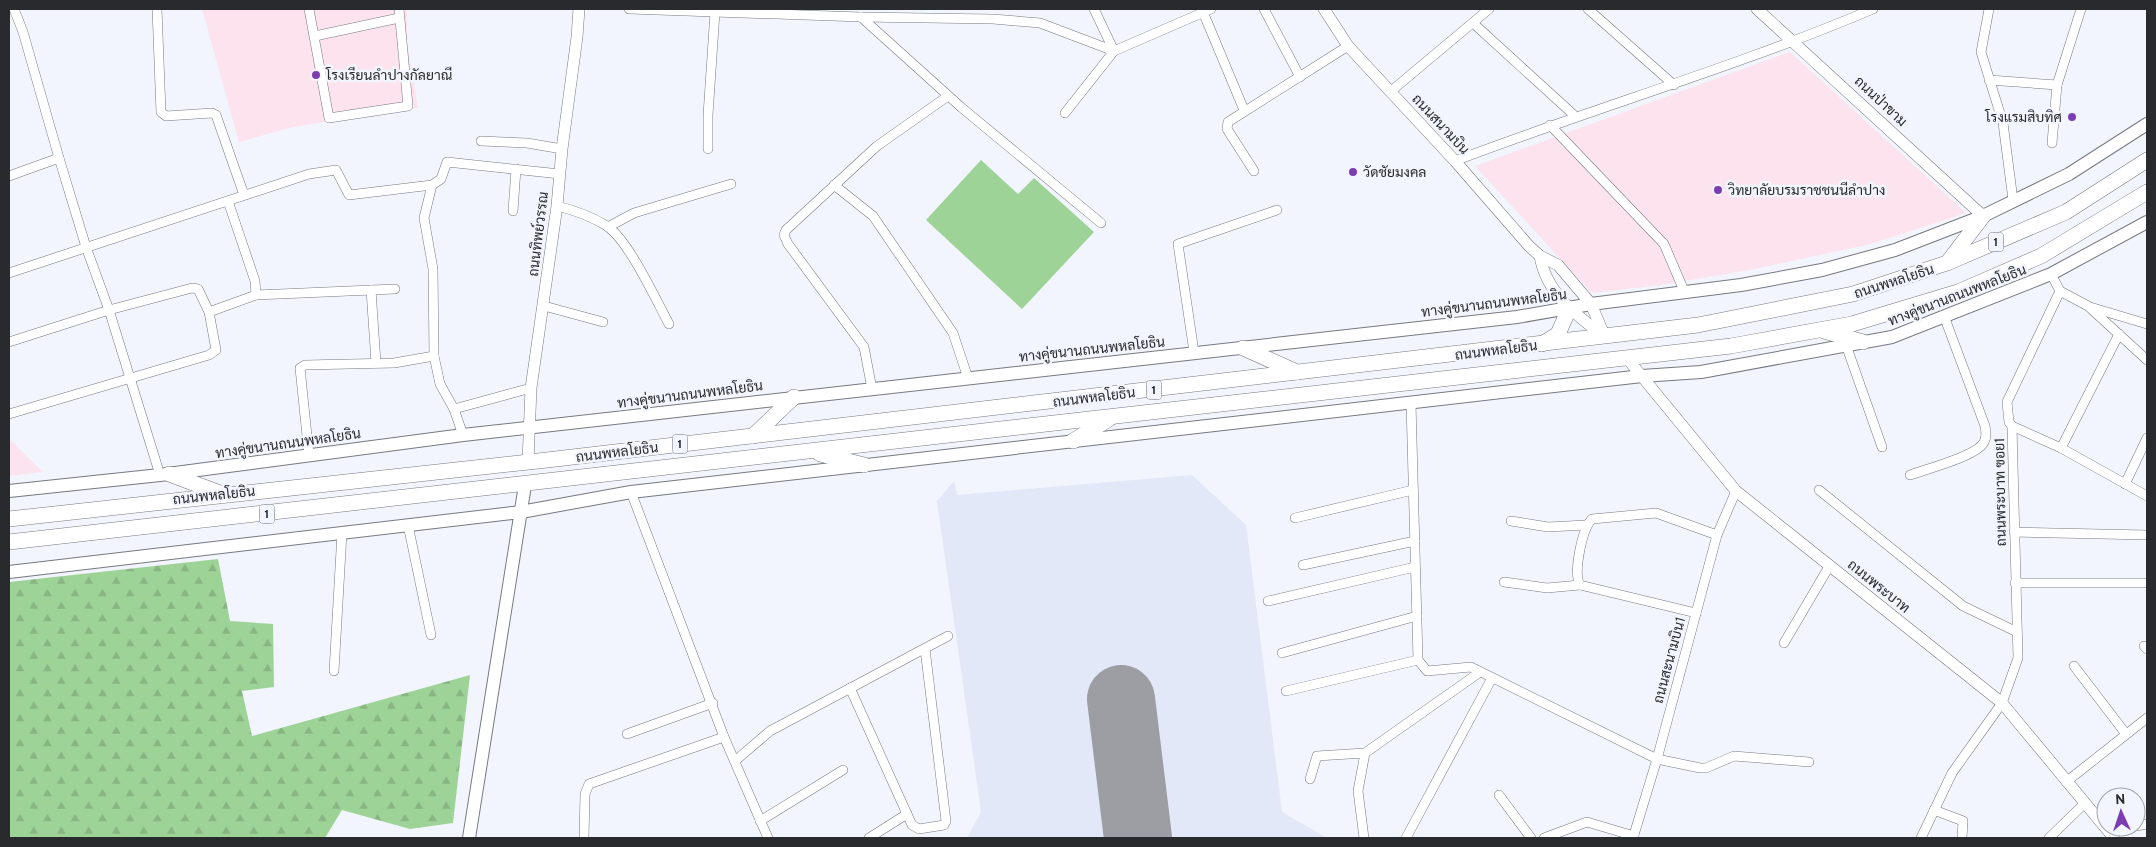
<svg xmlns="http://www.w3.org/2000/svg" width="2156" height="847" font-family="Overpass,Sarabun,sans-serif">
<defs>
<pattern id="forest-firs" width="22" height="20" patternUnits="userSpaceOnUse" patternTransform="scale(1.25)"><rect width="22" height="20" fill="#9ed397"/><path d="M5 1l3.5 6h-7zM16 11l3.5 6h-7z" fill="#88b582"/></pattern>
</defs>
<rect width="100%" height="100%" fill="#f2f5fd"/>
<!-- commercial -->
<polygon fill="#fbe3f0" points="9,439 43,472 9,476"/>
<!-- education -->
<g fill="#fce3ed">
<polygon points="202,9 407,9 407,43 418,108 293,127 239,142"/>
<polygon points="1790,52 1966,213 1871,244 1750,270 1661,285 1592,293 1475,166"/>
</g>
<!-- built -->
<polygon fill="#e2e8f7" points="1192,475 1246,525 1282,812 1327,838 967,838 981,812 937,501 954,481 957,495"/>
<!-- forest -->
<polygon fill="url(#forest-firs)" points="218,559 230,621 273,624 274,687 242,691 252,736 470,675 453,823 410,829 342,810 325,838 9,838 9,582"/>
<!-- pitch -->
<polygon fill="#9ed397" points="981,160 1018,194 1034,178 1094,232 1022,309 926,220"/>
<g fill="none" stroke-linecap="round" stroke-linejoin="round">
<!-- runway -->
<polyline stroke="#9c9ea4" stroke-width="68" points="1121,699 1138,838"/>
<!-- minor casing -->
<g stroke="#76797f" stroke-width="10">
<g id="minor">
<polyline points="14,9 23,32 59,158 86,247 109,310 160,475"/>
<polyline points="157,9 161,112 166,116 212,113 216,115 244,195"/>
<polyline points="309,9 329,118 408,106 399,9"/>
<polyline points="629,9 861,17 993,19 1040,23 1114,51 1211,9"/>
<polyline points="1264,9 1300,77"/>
<polyline points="1588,9 1674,85"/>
<polyline points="1989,9 1981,52 2003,123 2013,200"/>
<polyline points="1203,12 1244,110"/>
<polyline points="861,17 962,108 1101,223"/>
<polyline points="1473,23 1575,116"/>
<polyline points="315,36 399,18"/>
<polyline points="1989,80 2057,85"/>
<polyline points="1390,92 1489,9"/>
<polyline points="1065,113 1114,51 1094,9"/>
<polyline points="1550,125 1664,244 1685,293"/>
<polyline points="481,141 527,143 562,149"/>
<polyline points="2052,143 2057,85 2081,9"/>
<polyline points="708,149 708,115 715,12"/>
<path d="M 1455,161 C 1594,108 1736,67 1873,9"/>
<polyline points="1254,171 1227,129 1228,122 1348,46"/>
<polyline points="9,176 59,158"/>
<polyline points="432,185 441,179 447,162 560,174"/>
<polyline points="834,185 873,216 953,333 968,378"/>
<polyline points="228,201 255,281 256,295"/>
<path d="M 557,206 C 574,210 592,217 607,226 C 629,241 656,300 669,324"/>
<polyline points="513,211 516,169"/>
<polyline points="608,227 634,213 731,184"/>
<polyline points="9,273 309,174 336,170 349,195 432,185 424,218 433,269 434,356 440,384 454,409 463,435"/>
<polyline points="2051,274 2060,291 2088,306 2147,360"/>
<polyline points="371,290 376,363"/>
<polyline points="544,306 603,322"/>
<polyline points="2090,307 2147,324"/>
<polyline points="209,312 256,295 395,289"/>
<polyline points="9,342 109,310 192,288 198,289 209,312 216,350 209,355 9,414"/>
<polyline points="1846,345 1882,447"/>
<polyline points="1194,352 1178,244 1277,210"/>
<polyline points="872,389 864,347 788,244 784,235 786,230 877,146 948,96"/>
<polyline points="1411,403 1418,660 1427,671 1471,667 1657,759 1700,768 1706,768 1734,756 1809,762"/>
<polyline points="454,409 531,388"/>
<polyline points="2012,426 2061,448 2147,496"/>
<polyline points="2061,448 2119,334"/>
<polyline points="309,455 300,368 305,365 394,363 434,356"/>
<path d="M 1910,475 C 1926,469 1978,456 1984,442 C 1987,437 1986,432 1985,426 L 1944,316"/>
<polyline points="2125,484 2147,438"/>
<polyline points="1819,490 1963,606 2017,632"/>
<polyline points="631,492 724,737 768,838"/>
<polyline points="1295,518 1413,490"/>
<polyline points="1511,521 1548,527 1586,525"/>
<polyline points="408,525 431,635"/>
<polyline points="2014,532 2147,535"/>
<polyline points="1303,565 1415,541"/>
<polyline points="1504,582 1547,588 1580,585"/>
<polyline points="2015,583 2147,583"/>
<polyline points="1268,601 1415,567"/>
<path d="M 1696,613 L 1580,585 C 1573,573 1582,529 1592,519 L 1656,513 L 1717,535"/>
<polyline points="1784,643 1830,565"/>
<polyline points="2144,646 2147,649"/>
<polyline points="1282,653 1417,616"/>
<polyline points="2074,666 2126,734"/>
<polyline points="334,671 342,533"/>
<polyline points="850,688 912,825 919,829 944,825 946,821 925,649"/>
<polyline points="1286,691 1418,660"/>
<polyline points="627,734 713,703"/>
<polyline points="735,761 770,731 948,636"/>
<polyline points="1310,779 1317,756 1365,753 1480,672"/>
<polyline points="2066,782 2147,718"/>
<polyline points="1499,795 1531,838"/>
<polyline points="1934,810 1963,821 1962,838"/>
<polyline points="760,821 843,770"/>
<polyline points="2136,826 2147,824"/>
<polyline points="2109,830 2128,827"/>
<polyline points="584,838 585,794 589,784 724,737"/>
<polyline points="869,838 907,814"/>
<polyline points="1364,838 1358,791 1365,753"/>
<polyline points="1406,838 1492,678"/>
<polyline points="1544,838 1587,822 1634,836"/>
<polyline points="1633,838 1657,759 1717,535 1736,491"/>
<polyline points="1921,838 1952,773 2002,703 2018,658 2012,426 2009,422 2007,402 2060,291"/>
<polyline points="2049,838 2085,803"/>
</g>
</g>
<!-- tertiary casing -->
<g stroke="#76797f" stroke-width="12">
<g id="tertiary">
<polyline points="1324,9 1348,46 1455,161 1529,246 1540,256 1558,265 1591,304 1605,337"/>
<polyline points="1757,9 1983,216"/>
<path d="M 1540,256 C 1546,293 1576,315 1604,336"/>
<polyline points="1626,357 1736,491 2002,703 2114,838"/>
<polyline points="528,462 531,388 557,206 562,149 577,37 579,9"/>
</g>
</g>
<!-- secondary casing -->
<g stroke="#76797f" stroke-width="14">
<g id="secondary">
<polyline points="9,491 160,475 463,435 1517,317 1591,304 1741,285 1822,270 1895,250 1983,216 2069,174 2147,124"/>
<polyline points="9,572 521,512 631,492 1642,376 1701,372 1892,337 2051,274 2147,222"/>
<polyline points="469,838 525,485"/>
</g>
</g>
<!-- trunk casing -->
<g stroke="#76797f" stroke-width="16">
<g id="trunk">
<polyline points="1948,262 1983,216"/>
<polyline points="1824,331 1863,342"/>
<polyline points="1542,344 1558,334 1569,309"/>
<polyline points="1243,348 1297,372"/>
<polyline points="753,436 794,397"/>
<polyline points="1073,441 1109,419"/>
<polyline points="820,454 864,465"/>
<polyline points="169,474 220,493"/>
<polyline points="9,519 547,460 1698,325 1853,294 1947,263 2066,212 2147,160"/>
<polyline points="9,542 1731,346 1852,324 1958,292 2041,256 2147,192"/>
</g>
</g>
<!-- minor -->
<use href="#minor" stroke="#fff" stroke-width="9"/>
<!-- tertiary -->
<use href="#tertiary" stroke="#fff" stroke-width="11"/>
<!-- secondary -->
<use href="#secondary" stroke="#fff" stroke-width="12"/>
<!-- trunk -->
<use href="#trunk" stroke="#fff" stroke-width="15"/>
</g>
<!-- markers -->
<g fill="#7d3db2" stroke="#f2f5fd" stroke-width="2">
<circle cx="316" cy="75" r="5"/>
<circle cx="2072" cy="117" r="5"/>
<circle cx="1353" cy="172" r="5"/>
<circle cx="1718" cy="190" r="5"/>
</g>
<g text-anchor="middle" stroke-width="5" stroke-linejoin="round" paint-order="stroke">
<!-- shield labels -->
<g fill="#f2f5fd" stroke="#65676b" stroke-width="1">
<rect x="1988.5" y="232.5" width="15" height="19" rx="4"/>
<rect x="1146.5" y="380.5" width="15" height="19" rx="4"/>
<rect x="672.5" y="434.5" width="15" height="19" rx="4"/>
<rect x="259.5" y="504.5" width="15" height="19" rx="4"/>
</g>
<g font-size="12" font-weight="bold" fill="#282a2d">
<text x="1996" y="246">1</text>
<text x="1154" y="394">1</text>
<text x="680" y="448">1</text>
<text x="267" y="518">1</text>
</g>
<!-- poi labels -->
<g font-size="14" fill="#282a2d" stroke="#f2f5fd" text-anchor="start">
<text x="326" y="80">โรงเรียนลำปางกัลยาณี</text>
<text x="2062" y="122" text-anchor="end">โรงแรมสิบทิศ</text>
<text x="1363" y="177">วัดชัยมงคล</text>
<text x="1728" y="195">วิทยาลัยบรมราชชนนีลำปาง</text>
</g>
<!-- street labels -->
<g font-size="14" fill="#282a2d" stroke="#f2f5fd">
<text transform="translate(1881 101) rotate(43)" y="5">ถนนป่าขาม</text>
<text transform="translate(1441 124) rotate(47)" y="5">ถนนสนามบิน</text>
<text transform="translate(538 234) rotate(-83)" y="5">ถนนทิพย์วรรณ</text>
<text transform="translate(1894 281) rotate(-18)" y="5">ถนนพหลโยธิน</text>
<text transform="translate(1957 295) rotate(-21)" y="5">ทางคู่ขนานถนนพหลโยธิน</text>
<text transform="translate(1494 303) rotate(-7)" y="5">ทางคู่ขนานถนนพหลโยธิน</text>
<text transform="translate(1092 349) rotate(-6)" y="5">ทางคู่ขนานถนนพหลโยธิน</text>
<text transform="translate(1496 350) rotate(-7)" y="5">ถนนพหลโยธิน</text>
<text transform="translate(690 394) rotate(-7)" y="5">ทางคู่ขนานถนนพหลโยธิน</text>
<text transform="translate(1094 397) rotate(-7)" y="5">ถนนพหลโยธิน</text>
<text transform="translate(288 443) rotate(-8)" y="5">ทางคู่ขนานถนนพหลโยธิน</text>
<text transform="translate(617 452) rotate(-7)" y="5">ถนนพหลโยธิน</text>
<text transform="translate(2000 492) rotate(-91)" y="5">ถนนพระบาท ฃอย1</text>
<text transform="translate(214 495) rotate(-6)" y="5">ถนนพหลโยธิน</text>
<text transform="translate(1879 586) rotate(39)" y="5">ถนนพระบาท</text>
<text transform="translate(1669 660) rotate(-75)" y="5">ถนนสะนามบิน1</text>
</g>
</g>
<!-- border -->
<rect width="2156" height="847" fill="none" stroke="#282a2d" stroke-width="20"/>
<!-- north arrow -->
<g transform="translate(2121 812) rotate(357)"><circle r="24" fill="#f2f5fd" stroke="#a1a4aa"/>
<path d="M0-4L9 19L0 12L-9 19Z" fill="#7d3db2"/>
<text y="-8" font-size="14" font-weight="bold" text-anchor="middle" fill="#282a2d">N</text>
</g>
</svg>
